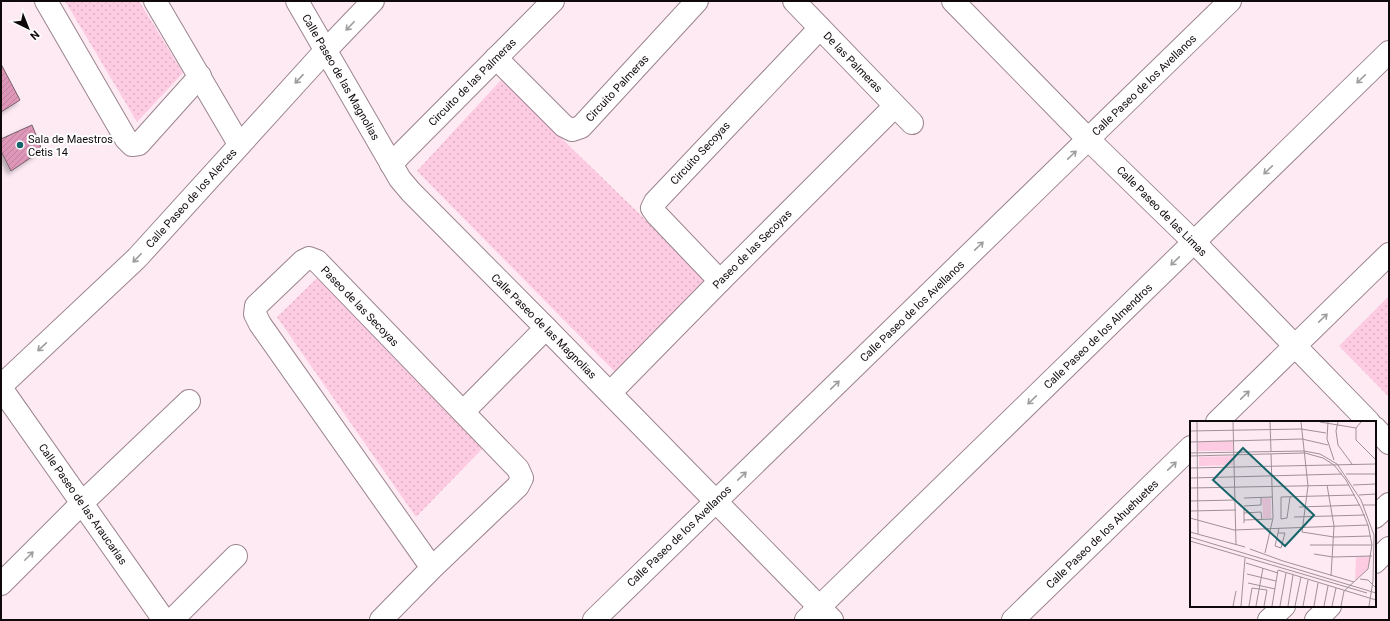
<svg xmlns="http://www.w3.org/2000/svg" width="1390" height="621" font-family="Roboto,sans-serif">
<defs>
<pattern id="park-dots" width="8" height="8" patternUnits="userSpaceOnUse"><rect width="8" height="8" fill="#fecce2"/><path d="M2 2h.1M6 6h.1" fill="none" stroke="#d9aec1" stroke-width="1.8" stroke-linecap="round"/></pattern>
<pattern id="building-hatch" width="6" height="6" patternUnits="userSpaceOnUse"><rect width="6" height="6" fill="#df97b9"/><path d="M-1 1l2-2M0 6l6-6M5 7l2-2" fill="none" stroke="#be819e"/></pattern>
<filter id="shadow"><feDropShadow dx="-3.5" dy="3.5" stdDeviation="2" flood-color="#0004"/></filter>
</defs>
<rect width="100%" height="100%" fill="#feeaf3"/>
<!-- park -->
<g fill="url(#park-dots)">
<polygon points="65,1 139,1 183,73 137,122"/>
<polygon points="501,80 710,282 619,376 417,171"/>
<polygon points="317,278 483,448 416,517 277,317"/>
<polygon points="1389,296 1389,397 1339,346"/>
</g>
<!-- building -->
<g fill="url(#building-hatch)" stroke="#755f69" filter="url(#shadow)">
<polygon points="1,64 20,100 1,112"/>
<polygon points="32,125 42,150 11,171 1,151 1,139"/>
</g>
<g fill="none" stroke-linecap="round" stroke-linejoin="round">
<!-- minor casing -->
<g stroke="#9b848e" stroke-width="24">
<g id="minor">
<polyline points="46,1 126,139 132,145 139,144 200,76"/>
<polyline points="155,1 239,144"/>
<polyline points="297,1 400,179 411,192 546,328 832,620"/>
<polyline points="794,1 912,123"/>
<polyline points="953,1 1088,139 1194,242 1369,422"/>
<polyline points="496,58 564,126 572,130 581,127 697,1"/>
<polyline points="391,164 553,1"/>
<polyline points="720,281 657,215 652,208 655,202 820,28"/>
<polyline points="1,386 137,258 326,50 373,1"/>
<polyline points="1,388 164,620"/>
<polyline points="610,393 720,281 895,106"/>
<polyline points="463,412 546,328"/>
<polyline points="1217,422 1389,254"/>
<polyline points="1375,428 1389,443"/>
<polyline points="1375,517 1389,504"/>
<polyline points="1375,562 1389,548"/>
<polyline points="1,584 82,503 189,401"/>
<polyline points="172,620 236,556"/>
<polyline points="381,620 432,568 518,486 522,478 518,469 317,261 309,258 303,261 256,306 255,314 260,324 432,568"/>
<polyline points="594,620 1230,1"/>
<polyline points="806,620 1389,52"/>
<polyline points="1013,620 1191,447"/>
<polyline points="1269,620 1284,606"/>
<polyline points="1316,620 1330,606"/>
</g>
</g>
<!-- minor -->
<use href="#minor" stroke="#fff" stroke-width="22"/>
</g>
<!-- one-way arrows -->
<defs><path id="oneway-shaft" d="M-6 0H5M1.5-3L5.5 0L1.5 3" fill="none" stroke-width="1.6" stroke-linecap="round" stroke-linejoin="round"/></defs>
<g stroke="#9f9d9e">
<use href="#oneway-shaft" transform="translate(350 26) rotate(134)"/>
<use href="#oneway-shaft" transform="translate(299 79) rotate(133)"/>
<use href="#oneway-shaft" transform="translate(1361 79) rotate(136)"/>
<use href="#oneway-shaft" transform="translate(1072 155) rotate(-44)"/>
<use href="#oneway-shaft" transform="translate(1268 170) rotate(136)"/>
<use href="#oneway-shaft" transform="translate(979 246) rotate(-44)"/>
<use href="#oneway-shaft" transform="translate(137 258) rotate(134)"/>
<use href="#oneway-shaft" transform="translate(1175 261) rotate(136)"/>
<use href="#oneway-shaft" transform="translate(1323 318) rotate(-44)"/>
<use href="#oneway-shaft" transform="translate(42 347) rotate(137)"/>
<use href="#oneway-shaft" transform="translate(835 385) rotate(-44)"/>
<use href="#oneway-shaft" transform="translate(1245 395) rotate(-44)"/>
<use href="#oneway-shaft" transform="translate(1032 400) rotate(136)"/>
<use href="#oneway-shaft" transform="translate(1172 466) rotate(-44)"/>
<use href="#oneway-shaft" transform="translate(742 476) rotate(-44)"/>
<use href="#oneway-shaft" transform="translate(29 556) rotate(-45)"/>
</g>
<!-- markers -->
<circle fill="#17656a" stroke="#fefefe" stroke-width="1.5" cx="20" cy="145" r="4"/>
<g text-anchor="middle" stroke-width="4" stroke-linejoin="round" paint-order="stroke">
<!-- street labels -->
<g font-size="11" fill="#10090c" stroke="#fefefe">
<text transform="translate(853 62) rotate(46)" y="4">De las Palmeras</text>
<text transform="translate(341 77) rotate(60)" y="4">Calle Paseo de las Magnolias</text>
<text transform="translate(472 82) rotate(-45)" y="4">Circuito de las Palmeras</text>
<text transform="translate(1144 85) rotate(-44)" y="4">Calle Paseo de los Avellanos</text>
<text transform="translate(617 88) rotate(-47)" y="4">Circuito Palmeras</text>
<text transform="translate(700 153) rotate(-47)" y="4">Circuito Secoyas</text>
<text transform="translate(191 198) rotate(-48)" y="4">Calle Paseo de los Alerces</text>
<text transform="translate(1162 211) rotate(45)" y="4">Calle Paseo de las Limas</text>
<text transform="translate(752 249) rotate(-45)" y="4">Paseo de las Secoyas</text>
<text transform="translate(360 306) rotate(46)" y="4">Paseo de las Secoyas</text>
<text transform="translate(912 311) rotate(-44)" y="4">Calle Paseo de los Avellanos</text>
<text transform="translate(544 326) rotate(45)" y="4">Calle Paseo de las Magnolias</text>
<text transform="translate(1098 336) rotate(-44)" y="4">Calle Paseo de los Almendros</text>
<text transform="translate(83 504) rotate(55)" y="4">Calle Paseo de las Araucarias</text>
<text transform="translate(1102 534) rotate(-44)" y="4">Calle Paseo de los Ahuehuetes</text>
<text transform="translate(679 536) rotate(-44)" y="4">Calle Paseo de los Avellanos</text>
</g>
<!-- poi labels -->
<g font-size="11" fill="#10090c" stroke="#fefefe" text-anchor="start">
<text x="28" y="143">Sala de Maestros<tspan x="28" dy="13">Cetis 14</tspan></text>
</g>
</g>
<!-- overview -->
<g transform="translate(1190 421)">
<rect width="186" height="186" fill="#feeaf3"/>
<path d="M 43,20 L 43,30 L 8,30 L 8,21 ZM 42,35 L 43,44 L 9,45 L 9,36 ZM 72,77 L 81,77 L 81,97 L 73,97 ZM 181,135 L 177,149 L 165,159 L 166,136 Z" fill="#fecce2"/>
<path fill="none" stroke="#9f9097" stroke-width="1" d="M 7,1 L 8,113M 43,1 L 46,124M 80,1 L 81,30M 111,1 L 118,65 L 112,111 L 144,116 L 181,115M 130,1 L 166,7M 138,1 L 137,18 L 144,39M 148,1 L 146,10 L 148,24 L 162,43M 171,1 L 166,7 L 166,19 L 186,39M 0,10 L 111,8 L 136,12M 0,21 L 112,18 L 138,24M 0,32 L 114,30 L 130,33 L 147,43 L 171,79 L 184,114 L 183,160 L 179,185M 0,35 L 115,32 L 133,37 L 144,44 L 156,59 L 171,87 L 178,104 L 182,124 L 178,148 L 154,170M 0,47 L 186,43M 156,53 L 186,53M 0,57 L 152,53M 137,64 L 144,105 L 141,155M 163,64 L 186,63M 0,67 L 159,64M 169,74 L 186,73M 100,76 L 97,97 L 91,98 L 91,76 L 165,74M 54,77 L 82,76M 0,80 L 46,79M 173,84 L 186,84M 54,85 L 71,84 L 71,77M 109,86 L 170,84M 0,90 L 46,89M 54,92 L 71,91 L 72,99M 104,96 L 175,94M 0,97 L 44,109 L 178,104M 54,99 L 82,98M 54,102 L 54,88M 0,111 L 55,126M 88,112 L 95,112 L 91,127 L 85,125 L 88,112 L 89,107M 0,116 L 186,172M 0,120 L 177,172M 120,124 L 182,124M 60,128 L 93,140 L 164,161M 75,132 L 83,97 L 81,33M 124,133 L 143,136 L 182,135M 56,142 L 88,152M 57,153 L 86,160M 170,158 L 178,159 L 186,167M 58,162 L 85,168M 43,185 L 46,170M 51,185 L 55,137M 59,185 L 62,167 L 77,169 L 74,185M 66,185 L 73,147M 82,185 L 88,149 L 186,179M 90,185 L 96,152M 98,185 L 103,154M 105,185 L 111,156M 113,185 L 118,159M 124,185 L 128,162M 134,185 L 138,165M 142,185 L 146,167M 151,185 L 154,170"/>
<path fill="#17656a" fill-opacity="0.15" stroke="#17656a" stroke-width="2" d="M 53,27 L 124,94 L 95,125 L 23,59 Z"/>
<rect width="186" height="186" fill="none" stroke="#10090c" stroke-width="2"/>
</g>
<!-- border -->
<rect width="1390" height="621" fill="none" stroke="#10090c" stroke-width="4"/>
<!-- north arrow -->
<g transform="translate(28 28) rotate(137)" stroke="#fefefe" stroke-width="3" paint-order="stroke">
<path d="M0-3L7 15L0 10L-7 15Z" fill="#10090c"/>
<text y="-6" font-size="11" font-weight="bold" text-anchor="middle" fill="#10090c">N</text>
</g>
</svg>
